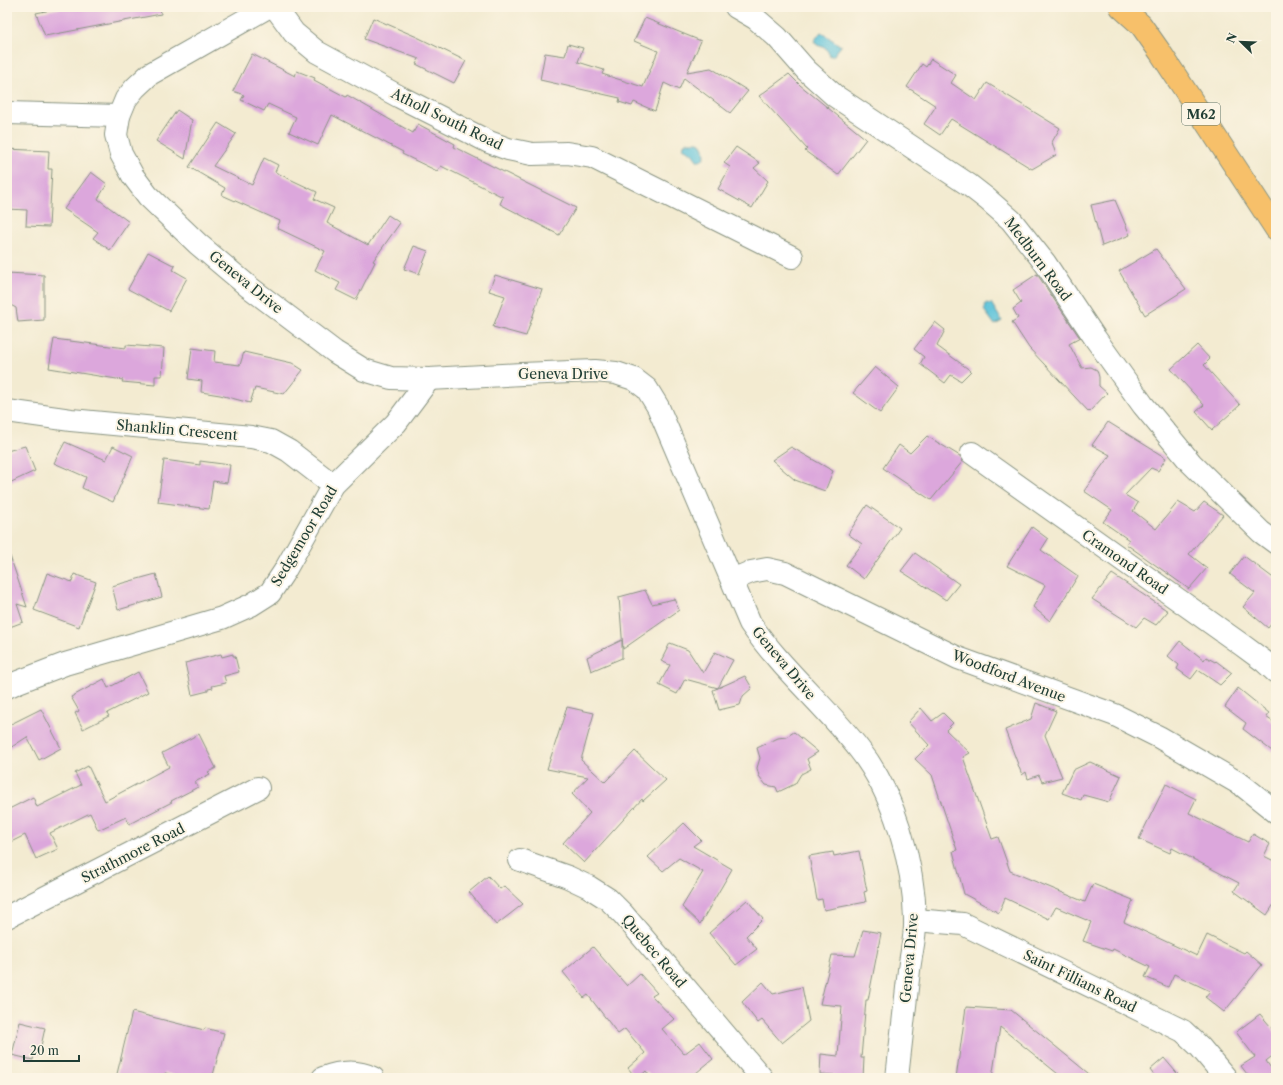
<svg xmlns="http://www.w3.org/2000/svg" width="1283" height="1085" font-family="'Libre Caslon Text',serif">
<rect width="100%" height="100%" fill="#fcf5e5"/>
<filter id="ink" filterUnits="userSpaceOnUse"><feTurbulence type="fractalNoise" baseFrequency=".025" numOctaves="2"/><feDisplacementMap in="SourceGraphic" scale="8" xChannelSelector="R" yChannelSelector="G"/><feConvolveMatrix kernelMatrix="1 2 1 2 8 2 1 2 1" color-interpolation-filters="sRGB"/></filter>
<filter id="wash" filterUnits="userSpaceOnUse"><feTurbulence type="fractalNoise" baseFrequency=".012" numOctaves="4" result="noise"/><feDisplacementMap in="SourceGraphic" scale="16" xChannelSelector="R" yChannelSelector="G"/><feGaussianBlur stdDeviation="0.9" result="paint"/><feColorMatrix in="noise" values="0 0 0 0 0 0 0 0 0 0 0 0 0 0 0 0 0 1.4 0 .05"/><feComposite in="paint" operator="in"/></filter>
<g filter="url(#wash)">
<rect width="100%" height="100%" fill="#f3ebd1"/>
<!-- water -->
<g fill="#5dc3da" stroke="#3e8087">
<polygon points="821,32 841,46 833,56 830,56 826,48 817,45 814,41"/>
<polygon points="686,142 697,142 701,143 704,149 705,156 701,161 697,160 692,153 683,148 684,145"/>
<polygon points="987,303 989,304 991,303 1002,321 995,325 984,310 985,308 984,305"/>
</g>
<g id="blocks">
<!-- building -->
<g fill="#dca7dc">
<polygon points="66,7 160,7 161,14 45,36 36,13"/>
<polygon points="373,18 417,37 466,61 454,83 416,64 419,59 364,39"/>
<polygon points="645,18 701,41 687,72 711,68 748,91 730,113 684,78 679,90 664,83 655,111 634,102 632,106 619,102 620,98 540,80 545,53 565,56 568,44 583,48 578,62 604,70 602,74 643,87 658,51 634,41"/>
<polygon points="252,54 295,76 297,71 315,78 314,80 346,97 347,95 413,133 418,124 455,144 454,147 576,208 559,235 500,204 503,197 441,166 437,171 402,154 403,152 332,115 318,145 289,132 296,117 268,104 264,111 241,100 244,95 233,91"/>
<polygon points="931,59 956,75 951,83 976,100 987,83 1060,128 1052,142 1056,155 1032,169 951,119 940,135 924,124 936,106 907,87 922,64 926,67"/>
<polygon points="789,74 800,85 866,139 838,175 805,151 807,149 759,96"/>
<polygon points="177,110 192,120 185,159 156,141"/>
<polygon points="218,123 236,134 213,166 252,185 264,158 278,165 275,172 317,192 314,199 334,208 327,223 368,245 388,215 400,223 373,261 375,262 356,300 336,290 340,283 315,270 325,251 277,228 280,221 222,195 225,188 189,167"/>
<polygon points="736,147 760,163 754,168 768,181 752,208 718,189 730,167 724,163"/>
<polygon points="7,149 49,151 48,169 52,169 49,227 26,226 27,210 7,209"/>
<polygon points="91,172 107,184 98,199 129,222 110,250 93,238 98,232 64,209"/>
<polygon points="1115,200 1130,235 1102,246 1091,205"/>
<polygon points="414,246 428,251 419,274 404,269"/>
<polygon points="1156,249 1186,289 1145,315 1119,271"/>
<polygon points="148,252 175,266 173,270 187,278 169,311 128,289"/>
<polygon points="7,273 44,275 44,320 18,322 16,308 7,303"/>
<polygon points="1037,274 1080,338 1069,344 1082,368 1091,367 1097,370 1099,377 1099,386 1107,393 1089,412 1029,348 1012,322 1018,318 1013,309 1021,303 1013,290"/>
<polygon points="495,275 542,289 526,336 493,327 505,296 489,291"/>
<polygon points="935,322 945,330 937,346 971,371 961,381 951,375 945,383 920,364 924,357 914,349"/>
<polygon points="54,339 126,348 126,345 164,348 162,376 155,376 155,385 122,382 123,380 49,368"/>
<polygon points="1197,345 1210,359 1204,365 1240,405 1212,430 1196,412 1204,405 1171,369"/>
<polygon points="192,348 215,351 214,362 240,365 244,352 292,363 303,370 284,394 255,388 250,403 220,395 201,392 202,381 188,379"/>
<polygon points="875,367 899,387 880,413 853,393"/>
<polygon points="1108,422 1166,458 1158,471 1151,468 1125,495 1138,503 1133,511 1156,529 1178,502 1195,512 1204,502 1223,515 1189,554 1207,568 1189,589 1126,544 1129,540 1103,522 1112,510 1084,491 1110,455 1092,445"/>
<polygon points="927,436 960,456 963,461 931,500 883,468 899,445 910,453"/>
<polygon points="65,442 106,460 113,446 133,456 113,502 82,488 86,477 54,463"/>
<polygon points="25,446 35,471 7,484 7,451"/>
<polygon points="791,447 833,471 825,491 795,480 772,460"/>
<polygon points="164,460 200,465 200,461 230,465 227,483 213,481 209,509 158,502"/>
<polygon points="867,505 900,528 864,579 846,565 862,544 848,534"/>
<polygon points="1032,527 1048,539 1041,550 1078,576 1050,621 1033,607 1045,585 1007,566"/>
<polygon points="915,553 959,584 946,600 901,571"/>
<polygon points="7,556 10,556 27,607 17,604 23,622 7,628"/>
<polygon points="1244,556 1276,580 1276,618 1268,628 1243,607 1255,593 1230,574"/>
<polygon points="47,573 72,582 74,574 96,582 79,627 34,610"/>
<polygon points="156,574 162,597 118,610 112,586"/>
<polygon points="1112,574 1168,611 1156,625 1144,618 1136,627 1092,599"/>
<polygon points="645,590 652,604 674,599 679,610 623,649 619,597"/>
<polygon points="622,640 622,658 591,671 587,657"/>
<polygon points="1180,641 1204,660 1206,657 1215,662 1216,661 1232,673 1220,685 1198,670 1191,679 1177,669 1179,665 1168,656"/>
<polygon points="670,643 688,650 703,673 715,652 733,660 718,688 745,676 752,688 743,696 740,705 719,710 713,690 718,688 685,679 677,694 659,685 670,665 661,661"/>
<polygon points="221,654 222,657 233,654 233,656 235,656 239,672 224,676 226,683 212,686 213,688 208,689 208,691 192,695 185,663"/>
<polygon points="138,672 148,692 107,713 109,716 83,729 75,713 79,711 71,697 104,679 108,688"/>
<polygon points="1238,688 1269,713 1266,717 1276,724 1276,754 1243,729 1246,723 1225,707"/>
<polygon points="1036,703 1056,711 1045,735 1062,777 1042,782 1039,775 1028,779 1026,772 1022,775 1005,730 1031,719"/>
<polygon points="567,707 594,713 581,760 605,782 635,751 666,780 643,801 642,799 584,863 563,843 590,813 572,794 588,777 547,769"/>
<polygon points="921,708 932,721 943,713 953,723 946,730 970,753 963,757 992,839 998,837 1010,871 1085,902 1093,884 1133,900 1124,922 1197,956 1207,935 1244,953 1246,951 1262,965 1224,1012 1205,997 1210,991 1174,974 1168,987 1145,977 1150,967 1113,949 1112,951 1083,941 1091,922 1056,907 1049,919 1005,898 999,913 964,894 953,851 957,850 932,775 915,759 929,745 908,722"/>
<polygon points="41,709 61,748 39,760 27,737 7,750 7,726"/>
<polygon points="794,732 818,752 807,759 811,769 801,774 795,784 778,792 776,787 766,785 759,776 757,768 760,758 757,748 778,738 786,737"/>
<polygon points="199,734 216,768 208,772 210,774 195,782 198,787 171,801 172,802 129,824 126,817 98,830 90,813 50,833 58,849 36,859 25,835 7,844 7,810 33,797 37,807 81,785 75,773 88,766 105,801 169,767 162,753"/>
<polygon points="1090,762 1121,776 1109,802 1083,795 1081,800 1062,793 1073,770"/>
<polygon points="1166,784 1196,799 1189,813 1248,842 1253,834 1270,844 1264,856 1276,862 1276,901 1267,915 1234,891 1239,883 1172,848 1170,853 1139,839"/>
<polygon points="684,823 701,840 693,846 732,869 700,924 682,907 703,872 679,858 663,871 648,857"/>
<polygon points="859,851 867,891 864,892 866,902 824,910 822,899 817,900 809,856 833,852 834,856"/>
<polygon points="488,876 500,889 504,886 523,904 496,925 469,892"/>
<polygon points="747,900 763,919 746,936 757,949 736,965 709,933"/>
<polygon points="863,930 881,933 868,1000 866,1000 861,1058 864,1058 863,1078 834,1078 834,1075 820,1074 821,1054 838,1056 842,1006 820,1004 832,955 855,956"/>
<polygon points="593,947 627,986 640,974 657,993 652,996 674,1019 662,1029 684,1054 700,1042 713,1059 690,1078 651,1078 646,1071 638,1078 636,1078 628,1068 645,1053 625,1029 618,1034 588,995 584,998 563,972"/>
<polygon points="763,982 773,994 802,987 809,1021 782,1043 762,1020 758,1023 742,1002"/>
<polygon points="966,1007 1011,1010 1094,1078 1063,1078 1000,1027 992,1078 956,1078"/>
<polygon points="132,1012 204,1030 205,1028 224,1033 213,1075 211,1074 210,1078 183,1078 165,1073 164,1078 116,1078"/>
<polygon points="1260,1014 1276,1033 1276,1053 1266,1061 1273,1071 1264,1078 1250,1078 1241,1066 1255,1057 1236,1032"/>
<polygon points="20,1022 45,1028 39,1055 34,1054 33,1060 12,1055"/>
<polygon points="1164,1058 1181,1078 1156,1078 1150,1070"/>
</g>
</g>
</g>
<g filter="url(#ink)">
<use href="#blocks" fill-opacity="0" stroke="#899482" stroke-width="1"/>
<g fill="none" stroke-linecap="round" stroke-linejoin="round">
<!-- minor casing -->
<g stroke="#899482" stroke-width="24">
<g id="minor">
<path d="M 268,7 L 150,74 L 135,88 L 126,99 L 119,116 L 116,135 L 121,154 L 133,176 L 148,196 L 198,244 L 249,287 L 335,352 L 364,370 L 391,378 L 429,379 L 522,374 L 595,371 L 616,373 L 634,379 L 647,389 L 658,407 L 750,623 C 781,669 825,705 859,749 C 894,793 914,864 915,919 C 916,935 911,953 909,970 C 905,1006 901,1042 897,1078"/>
<polyline points="275,7 294,33 317,52 400,97 489,142 508,149 532,154 567,153 592,157 792,257"/>
<polyline points="736,7 755,18 777,37 806,70 835,96 969,185 987,199 1011,220 1045,263 1095,338 1143,405 1191,463 1261,532 1276,543"/>
<polyline points="7,113 119,116"/>
<polyline points="7,411 71,420 251,437 271,441 289,451 333,485"/>
<polyline points="972,453 1242,645 1265,662 1276,672"/>
<polyline points="732,580 751,572 767,569 785,573 958,658 1115,715 1159,737 1242,785 1276,812"/>
<polyline points="7,687 18,682 65,664 222,618 251,605 270,593 284,572 333,485 396,423 429,379"/>
<polyline points="520,860 568,877 589,887 608,899 623,914 762,1078"/>
<polyline points="7,917 258,788"/>
<polyline points="915,920 963,924 1183,1031 1200,1047 1226,1078"/>
<path d="M 323,1078 C 339,1072 357,1070 373,1078"/>
</g>
</g>
<!-- major casing -->
<g stroke="#899482" stroke-width="24">
<polyline id="major" points="1121,7 1141,25 1160,52 1276,229"/>
</g>
<!-- minor -->
<use href="#minor" stroke="#fff" stroke-width="22"/>
<!-- major -->
<use href="#major" stroke="#f7c06b" stroke-width="22"/>
</g>
</g>
<g text-anchor="middle" stroke-width="4" stroke-linejoin="round" paint-order="stroke">
<!-- shield labels -->
<rect fill="#fcf5e5" stroke="#617469" stroke-width="1" x="1182" y="103" width="38" height="22" rx="3"/>
<g font-size="13" font-weight="bold" fill="#1f3d34">
<text x="1201" y="119">M62</text>
</g>
<!-- street labels -->
<g font-size="14" fill="#1f3d34" stroke="#fcf5e5">
<text transform="translate(447 119) rotate(26)" y="5">Atholl South Road</text>
<text transform="translate(1038 259) rotate(53)" y="5">Medburn Road</text>
<text transform="translate(246 282) rotate(39)" y="5">Geneva Drive</text>
<text x="563" y="379">Geneva Drive</text>
<text transform="translate(177 430) rotate(5)" y="5">Shanklin Crescent</text>
<text transform="translate(304 536) rotate(-59)" y="5">Sedgemoor Road</text>
<text transform="translate(1125 562) rotate(35)" y="5">Cramond Road</text>
<text transform="translate(784 663) rotate(50)" y="5">Geneva Drive</text>
<text transform="translate(1009 676) rotate(21)" y="5">Woodford Avenue</text>
<text transform="translate(133 853) rotate(-27)" y="5">Strathmore Road</text>
<text transform="translate(654 951) rotate(50)" y="5">Quebec Road</text>
<text transform="translate(909 958) rotate(-85)" y="5">Geneva Drive</text>
<text transform="translate(1080 981) rotate(26)" y="5">Saint Fillians Road</text>
</g>
</g>
<!-- margin -->
<rect width="1283" height="1085" fill="none" stroke="#fcf5e5" stroke-width="24"/>
<!-- north arrow -->
<g transform="translate(1241 42) rotate(293)" stroke="#fcf5e5" stroke-width="3" paint-order="stroke">
<path d="M0-3L7 15L0 10L-7 15Z" fill="#1f3d34"/>
<text y="-6" font-size="11" font-weight="bold" text-anchor="middle" fill="#1f3d34">N</text>
</g>
<!-- scale -->
<path d="M24 1055v6h55v-6" fill="none" stroke="#1f3d34" stroke-width="2"/>
<text x="30" y="1055" font-size="12" fill="#1f3d34" stroke="#fcf5e5" stroke-width="3" paint-order="stroke">20 m</text>
</svg>
